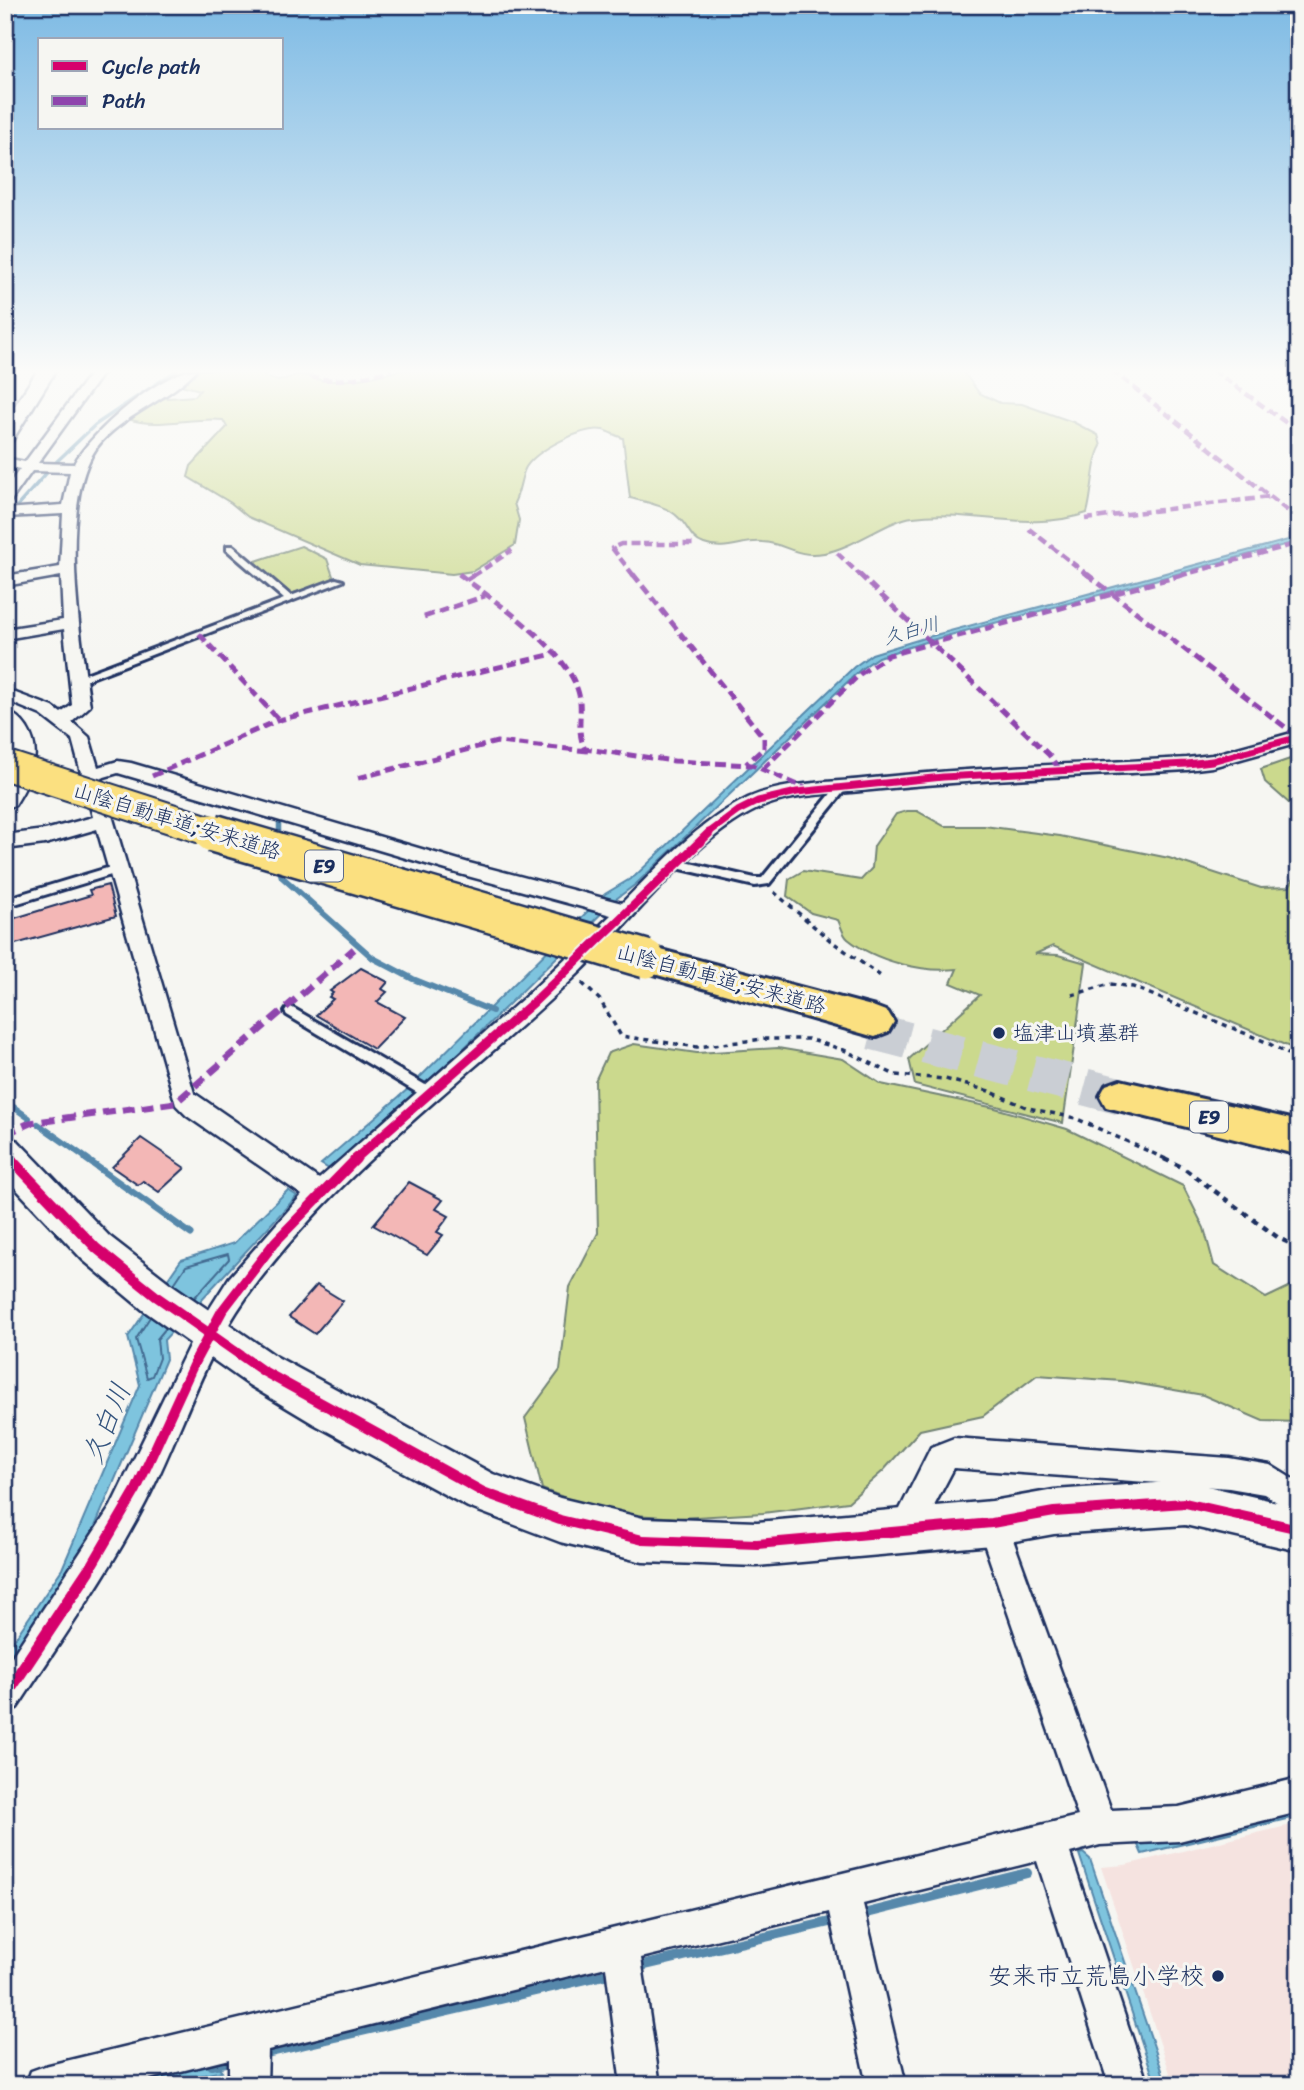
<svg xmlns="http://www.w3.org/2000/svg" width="1304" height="2090" font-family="Sriracha,'Klee One',sans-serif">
<rect width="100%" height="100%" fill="#f6f6f2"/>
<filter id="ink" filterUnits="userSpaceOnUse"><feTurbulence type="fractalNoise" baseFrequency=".0143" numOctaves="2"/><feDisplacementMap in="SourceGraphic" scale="14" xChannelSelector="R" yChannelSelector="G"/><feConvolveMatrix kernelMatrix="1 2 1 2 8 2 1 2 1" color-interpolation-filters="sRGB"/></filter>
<g filter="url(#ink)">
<!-- built -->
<polygon fill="#f5e3e0" points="1299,1823 1299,2085 1174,2085 1101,1867 1125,1865"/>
<!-- green -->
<g fill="#cbd98d" stroke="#738476" stroke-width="2">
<path d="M 200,370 L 267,370 L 265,376 C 284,385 288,375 300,375 C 309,375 318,381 327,381 C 353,382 377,376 402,370 L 962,370 L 979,393 L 1000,403 L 1022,404 L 1073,422 L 1098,435 L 1101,446 C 1092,461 1093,493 1087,513 C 1029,533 972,509 913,517 C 890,519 853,548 824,553 C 795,558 786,543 762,542 C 743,540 725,552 704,544 C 690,539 689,527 679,518 C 668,506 646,502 630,498 L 623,438 C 617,436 609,432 603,430 C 583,426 537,450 526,467 C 521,475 520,492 514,503 L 519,520 L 515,545 L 473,571 L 452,574 L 360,565 L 248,517 L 231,503 L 188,477 L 191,466 L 227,427 L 223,420 C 190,417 157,429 128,419 L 155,399 L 195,396 L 200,390 L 181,385 Z"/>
<polygon points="301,546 327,559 334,579 291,594 253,562"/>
<polygon points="1299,756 1299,812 1265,782 1261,769"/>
<path d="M 907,811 L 917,811 L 944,826 L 984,826 L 1060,836 L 1169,858 L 1261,888 L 1289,887 L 1299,868 L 1299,1051 L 1053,946 L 1035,954 L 1058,955 L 1086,963 L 1063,1123 L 915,1085 L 909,1059 L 980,995 L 951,983 L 957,969 C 923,973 875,961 848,939 C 843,935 841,926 838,920 L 811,913 L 787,896 L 789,879 L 803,871 L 861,880 L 872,868 L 874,846 L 896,814 Z"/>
<polygon points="634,1044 697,1053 778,1048 843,1059 881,1084 995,1108 1067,1129 1183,1186 1204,1228 1214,1265 1266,1298 1299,1282 1299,1422 1263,1421 1203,1395 1122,1381 1037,1375 983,1416 920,1430 883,1471 848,1502 763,1513 679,1518 605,1513 542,1489 525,1418 560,1370 570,1287 598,1233 595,1081 608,1053"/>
</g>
<!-- water -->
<g fill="#7ec4de" stroke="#5688ab" stroke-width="2">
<polygon points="1299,537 1299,541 928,641 878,657 861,669 636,884 616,899 459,1053 329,1169 321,1164 409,1088 605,894 635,876 854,667 872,654 924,638"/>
<polygon points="288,1190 297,1196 164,1340 166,1359 85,1550 5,1673 5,1653 62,1569 140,1385 128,1337 181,1260 234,1243"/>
<polygon points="1299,1803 1299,1816 1142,1854 1137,1843"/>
<polygon points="1083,1853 1090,1859 1167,2085 1156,2085 1079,1854"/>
<polygon points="212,2059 222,2071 159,2085 137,2085 140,2077"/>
</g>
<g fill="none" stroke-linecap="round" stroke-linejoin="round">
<!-- shore -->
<g stroke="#436b91" stroke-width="2">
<polyline points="174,1284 186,1266 228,1254 229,1259 194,1298"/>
<polyline points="150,1317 136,1339 147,1378 152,1376 159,1358 157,1339 166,1328"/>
</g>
<!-- stream-far4 -->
<g stroke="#5688ab" stroke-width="3.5">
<polyline points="52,466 95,425 177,370"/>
<polyline points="13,511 50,469"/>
<polyline points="5,525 9,516"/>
</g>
<!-- stream-far3 -->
<polyline stroke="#5688ab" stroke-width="4.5" points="279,823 279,834"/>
<!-- stream-far2 -->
<g stroke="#5688ab" stroke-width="6">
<polyline points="279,833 279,839"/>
<polyline points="278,864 282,877 373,958 413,979 492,1011"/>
<polyline points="5,1101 29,1118"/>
<polyline points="38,1124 89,1160"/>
</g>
<!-- stream-far1 -->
<polyline stroke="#5688ab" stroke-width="7" points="86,1159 191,1234"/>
<!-- stream -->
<g stroke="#5688ab" stroke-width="10">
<polyline points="859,1915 1027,1873"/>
<polyline points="637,1967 838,1920"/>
<polyline points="262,2054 613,1973"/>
<polyline points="211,2065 234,2060"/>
<polyline points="129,2085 146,2081"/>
</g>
</g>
<!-- building -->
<g fill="#f3b7b6" stroke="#1b2f5e" stroke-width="2">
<polygon points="108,885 116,916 5,947 5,921 91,895 89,890"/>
<polygon points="361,968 388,982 382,989 387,992 377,1002 405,1017 374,1049 316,1015 333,999 329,997 333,993 330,991"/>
<polygon points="141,1138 185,1168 159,1192 143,1181 138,1185 112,1167"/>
<polygon points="409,1182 443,1200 436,1209 449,1216 437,1232 443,1235 427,1255 373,1225"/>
<polygon points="317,1285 343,1301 315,1334 289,1317"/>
</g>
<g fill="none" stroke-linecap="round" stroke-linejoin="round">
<!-- highway-tunnel -->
<polyline stroke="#caced4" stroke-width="37" stroke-dasharray="37 18" stroke-linecap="butt" points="872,1031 1120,1096"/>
<!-- lane casing -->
<g stroke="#1b2f5e" stroke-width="6">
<g id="lane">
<polygon points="227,546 233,546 291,596 336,579 343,581 81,682 75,682 75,678 284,599 227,550"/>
<polygon points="842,784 847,787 846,789 769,884 755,886 677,868 672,864 677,860 755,878 762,878 838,785"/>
<polygon points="117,865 121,866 122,869 121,872 5,907 5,899"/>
<polygon points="291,1007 434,1090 436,1094 434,1098 426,1098 287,1015 285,1012 287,1009"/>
</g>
</g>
<!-- street casing -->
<g stroke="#1b2f5e" stroke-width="5">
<g id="street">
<path d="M 93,370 L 105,370 L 38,463 L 74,464 C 89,434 163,370 196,370 C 170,399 129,412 102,441 C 55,492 81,641 90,706 L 72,722 L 89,737 L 98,767 L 118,761 L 131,763 L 469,863 L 622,903 C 660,865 699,821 748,798 C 783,782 826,783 863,779 C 971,767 1079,764 1187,758 L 1212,755 L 1299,731 L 1299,743 L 1212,767 L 1187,770 C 1082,776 976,779 871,790 C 838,794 799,793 767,805 C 700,830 633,921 582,970 C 470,1078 337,1170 246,1298 C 202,1360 181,1434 146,1502 C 109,1574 61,1640 17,1708 L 5,1712 L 5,1667 L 111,1506 L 198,1327 L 229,1278 L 302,1195 L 187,1116 L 176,1105 L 97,829 L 45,844 L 5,849 L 5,835 L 45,830 L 93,817 L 72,739 L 41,715 L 5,700 L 5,689 L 53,707 L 61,713 L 72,705 L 64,629 L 5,639 L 5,629 L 63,620 L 61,576 L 5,586 L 5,576 L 60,567 L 63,514 L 5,517 L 5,509 L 63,505 L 70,472 L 32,471 L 10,502 L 5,503 L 5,489 L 20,469 L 5,466 L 5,458 L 25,462 ZM 118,773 L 460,874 L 611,915 L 526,996 L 319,1179 L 194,1093 L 101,778 Z"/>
<polygon points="954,1438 1229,1458 1270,1465 1299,1483 1299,1516 1264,1494 1229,1488 954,1468 915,1542 904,1546 893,1542 889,1531 931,1447"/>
<polygon points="992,1508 1003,1512 1007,1523 1111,1810 1179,1807 1299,1778 1299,1812 1179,1841 1100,1845 1070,1853 1148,2085 1109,2085 1037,1861 863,1904 906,2085 867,2085 829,1912 641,1958 660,2085 621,2085 606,1967 268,2050 267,2085 229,2085 229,2059 125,2085 26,2085 31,2071 45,2066 1078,1816 977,1523 981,1512"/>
</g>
</g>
<!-- secondary casing -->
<g stroke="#1b2f5e" stroke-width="5">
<g id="secondary">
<polygon points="38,370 56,370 12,441 5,443 5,421"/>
<path d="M 5,711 C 15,714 21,719 27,728 C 44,755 30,781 15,805 L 5,808 L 5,772 L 9,747 L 5,735 Z"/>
<polygon points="5,1137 18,1141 109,1236 171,1284 277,1357 493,1474 560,1498 643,1518 757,1522 992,1501 1054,1490 1185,1481 1299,1507 1299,1551 1185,1525 1054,1534 992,1545 757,1566 643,1562 560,1542 468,1507 314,1424 249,1385 143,1310 83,1260 5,1177"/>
</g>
</g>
<!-- highway casing -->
<g stroke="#1b2f5e" stroke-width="6">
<g id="highway">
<polygon points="646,946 875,1007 888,1012 894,1022 888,1032 875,1037 633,968 628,959 633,950"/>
<polygon points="1120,1080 1299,1121 1299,1155 1106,1107 1100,1096 1106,1085"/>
</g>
</g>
<!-- path-far1 -->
<g stroke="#1b2f5e" stroke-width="3.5" stroke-dasharray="5 5" stroke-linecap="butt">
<polyline points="774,892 831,941 882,977"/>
<polyline points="582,983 600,1000 621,1036 697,1047 763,1039 808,1039 844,1050 895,1075 945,1079 989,1091 1028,1108 1075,1118 1168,1160"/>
<polyline points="1072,995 1110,984 1133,987 1266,1042 1299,1060"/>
</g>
<!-- path -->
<polyline stroke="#1b2f5e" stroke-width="4.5" stroke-dasharray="6 6" stroke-linecap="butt" points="1164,1159 1182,1167 1280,1239 1299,1247"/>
<!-- lane -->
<use href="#lane" fill="#f6f6f2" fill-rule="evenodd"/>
<!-- street -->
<use href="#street" fill="#f6f6f2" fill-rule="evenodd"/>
<!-- secondary -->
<use href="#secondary" fill="#f6f6f2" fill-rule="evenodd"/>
<!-- highway -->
<use href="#highway" fill="#fbe080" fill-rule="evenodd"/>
<!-- highway-bridge-far1 casing -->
<g stroke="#1b2f5e" stroke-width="33" stroke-linecap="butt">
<polyline id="highway-bridge-far1" points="5,765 219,834"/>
</g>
<!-- highway-bridge casing -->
<g stroke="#1b2f5e" stroke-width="42" stroke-linecap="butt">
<polyline id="highway-bridge" points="213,833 646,959"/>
</g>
<!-- highway-bridge-far1 -->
<use href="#highway-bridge-far1" stroke="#fbe080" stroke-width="29"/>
<!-- highway-bridge -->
<use href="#highway-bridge" stroke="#fbe080" stroke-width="37"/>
<!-- quiet-far2 -->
<g stroke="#8e44ad" stroke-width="4.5" stroke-dasharray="9 4.5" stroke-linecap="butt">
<path d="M 297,370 C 327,388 360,377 392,370"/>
<polyline points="1112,370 1299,520"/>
<polyline points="1213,370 1299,432"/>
<polyline points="1085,519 1269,497"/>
<polyline points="1029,529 1089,576"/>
<polyline points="837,553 861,576"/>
<polyline points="459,574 461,576"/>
<polyline points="473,576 512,550"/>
<polyline points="634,576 612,548 621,544 695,544"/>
<polyline points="1179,576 1299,543"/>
</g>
<!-- quiet-far1 -->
<g stroke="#8e44ad" stroke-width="5" stroke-dasharray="10 5" stroke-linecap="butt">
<path d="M 459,574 C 495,602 564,646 578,691 C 584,709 575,732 585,749 L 674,761 L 752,765 L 805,788"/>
<polyline points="633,574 764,738 764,748 746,764"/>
<polyline points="859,574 1049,755 1060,770"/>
<polyline points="1087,574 1298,737"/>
<polyline points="466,580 475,574"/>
<polyline points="424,617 485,596"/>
<polyline points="199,634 279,720"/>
<polyline points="763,769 860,674 889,655 1186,574"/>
<polyline points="152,776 279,720 553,654"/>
<polyline points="358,778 497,742 588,751"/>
</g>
<!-- quiet -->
<polyline stroke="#8e44ad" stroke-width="7" stroke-dasharray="13 7" stroke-linecap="butt" points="5,1134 30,1123 175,1103 354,949"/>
<!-- cycleway-far3 casing -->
<g stroke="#f6f6f2" stroke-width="10">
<polyline id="cycleway-far3" points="707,834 738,811 758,801 797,792 943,777 1187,764 1212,761 1299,737"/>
</g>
<!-- cycleway-far2 casing -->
<g stroke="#f6f6f2" stroke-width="13">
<g id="cycleway-far2">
<polyline points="5,1152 13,1160"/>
<polyline points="354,1160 534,1002 709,833"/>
</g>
</g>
<!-- cycleway-far1 casing -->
<g stroke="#f6f6f2" stroke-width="15">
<g id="cycleway-far1">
<polyline points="11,1159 96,1248 157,1297 263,1371 483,1492 560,1520 643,1540 757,1544 992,1523 1054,1512 1185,1503 1299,1529"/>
<polyline points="88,1572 136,1490 195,1361 222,1311 275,1242 356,1159"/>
</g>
</g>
<!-- cycleway casing -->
<g stroke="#f6f6f2" stroke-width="18">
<polyline id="cycleway" points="5,1696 89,1570"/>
</g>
<!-- cycleway-far3 -->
<use href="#cycleway-far3" stroke="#d6006c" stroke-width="7"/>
<!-- cycleway-far2 -->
<use href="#cycleway-far2" stroke="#d6006c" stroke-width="9"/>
<!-- cycleway-far1 -->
<use href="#cycleway-far1" stroke="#d6006c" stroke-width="10"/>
<!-- cycleway -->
<use href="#cycleway" stroke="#d6006c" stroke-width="13"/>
</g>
</g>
<!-- sky -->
<linearGradient id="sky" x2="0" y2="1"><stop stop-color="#7dbae4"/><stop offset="0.56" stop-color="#fbfbf9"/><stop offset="1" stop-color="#fbfbf9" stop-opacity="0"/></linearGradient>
<rect width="1304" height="663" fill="url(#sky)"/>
<!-- markers -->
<g fill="#1b2f5e" stroke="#f6f6f2" stroke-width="2.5">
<circle cx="999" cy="1033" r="7"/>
<circle cx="1218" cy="1976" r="7"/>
</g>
<g text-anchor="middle" stroke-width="6" stroke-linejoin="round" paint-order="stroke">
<!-- far-water labels -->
<g font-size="19" font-style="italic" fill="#34547e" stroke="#f6f6f2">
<text transform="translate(911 630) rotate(-15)" y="7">久白川</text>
</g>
<!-- shield labels -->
<g fill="#f6f6f2" stroke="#5d6b8a" stroke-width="2">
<rect x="305" y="850.5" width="38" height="31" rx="5"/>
<rect x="1190" y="1101.5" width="38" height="31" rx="5"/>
</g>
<g font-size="19" font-weight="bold" fill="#1b2f5e">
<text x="324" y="873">E9</text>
<text x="1209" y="1124">E9</text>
</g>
<!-- street labels -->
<g font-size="21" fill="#1b2f5e" stroke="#f6f6f2">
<text transform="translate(177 821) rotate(17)" y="7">山陰自動車道;安来道路</text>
<text transform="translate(721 979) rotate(15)" y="7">山陰自動車道;安来道路</text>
</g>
<!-- poi labels -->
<g font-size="21" fill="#1b2f5e" stroke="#f6f6f2" text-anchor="start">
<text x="1013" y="1040">塩津山墳墓群</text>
</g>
<!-- near-poi labels -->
<g font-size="24" fill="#1b2f5e" stroke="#f6f6f2" text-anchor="end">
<text x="1204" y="1984">安来市立荒島小学校</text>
</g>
<!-- near-water labels -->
<g font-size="28" font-style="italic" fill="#34547e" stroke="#f6f6f2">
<text transform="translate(106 1423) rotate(-68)" y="10">久白川</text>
</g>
</g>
<!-- margin -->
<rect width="1304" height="2090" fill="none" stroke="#f6f6f2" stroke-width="28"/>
<rect x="14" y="14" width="1276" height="2062" fill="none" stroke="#1b2f5e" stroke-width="2.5" filter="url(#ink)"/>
<!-- legend -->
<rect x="38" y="38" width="245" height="91" fill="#f6f6f2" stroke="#9ea6b7" stroke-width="2"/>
<rect x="52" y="61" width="35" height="10" fill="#d6006c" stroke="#9ea6b7" stroke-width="2"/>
<text x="102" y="74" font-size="21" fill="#1b2f5e">Cycle path</text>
<rect x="52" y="96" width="35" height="10" fill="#8e44ad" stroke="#9ea6b7" stroke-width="2"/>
<text x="102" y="108" font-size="21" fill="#1b2f5e">Path</text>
</svg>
